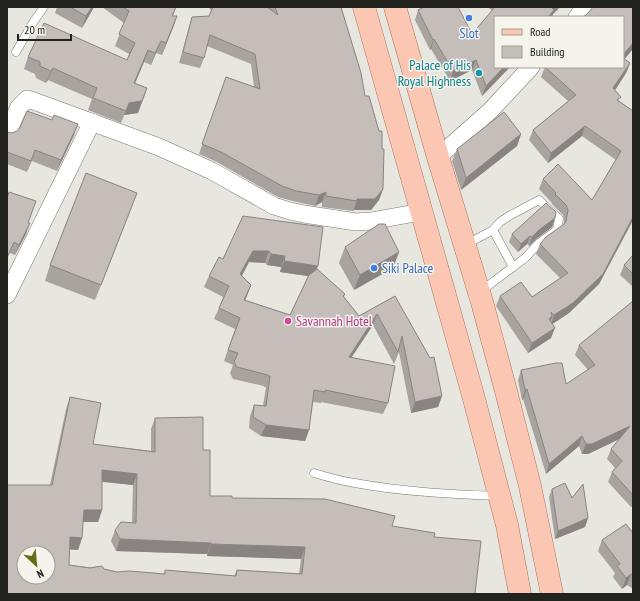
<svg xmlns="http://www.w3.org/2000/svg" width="640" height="601" font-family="'PT Sans Narrow',sans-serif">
<rect width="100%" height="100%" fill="#e7e6df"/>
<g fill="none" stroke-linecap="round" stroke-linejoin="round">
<!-- service casing -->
<g stroke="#7b7973" stroke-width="9">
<g id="service">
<polyline points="16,52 34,21 44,7"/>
<polyline points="493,230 513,267"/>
<polyline points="465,245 493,230 500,222 509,216 539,200 559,219 557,230 539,243 525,258 481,291"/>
<path d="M 314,473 C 327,477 341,481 355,483 C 403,492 451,494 499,496"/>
</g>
</g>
<!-- minor casing -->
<g stroke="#7b7973" stroke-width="18">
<g id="minor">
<polyline points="577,17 585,7"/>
<polyline points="7,134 19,107 27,99 31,100 159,147 212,171 274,206 290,211 304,214 356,222 371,221 421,212"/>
<polyline points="438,157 490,111 531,67"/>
<polyline points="7,295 92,122"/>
</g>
</g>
<!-- primary casing -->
<g stroke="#ad755f" stroke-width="23">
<g id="primary">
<polyline points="364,7 473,395 507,525 520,594"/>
<polyline points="395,7 438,157 482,302 506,391 530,486 552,594"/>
</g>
</g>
<!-- service -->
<use href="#service" stroke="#fff" stroke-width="8"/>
<!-- minor -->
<use href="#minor" stroke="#fff" stroke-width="17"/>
<!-- primary -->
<use href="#primary" stroke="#fbc7b3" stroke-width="22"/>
</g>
<!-- wall -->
<g fill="#a9a39f" fill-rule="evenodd">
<polygon points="57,7 94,7 82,28 55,13"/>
<polygon points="102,7 176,7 173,16 177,16 162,55 156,53 151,65 144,62 135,83 147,88 138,113 124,115 121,123 88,110 92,99 48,80 46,83 36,78 35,74 24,69 28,57 127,60 129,54 115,46 124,23"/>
<polygon points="209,7 267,7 268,8 268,7 341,7 365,96 382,149 383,189 379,200 371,210 354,210 353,211 322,207 322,202 315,206 293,201 278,197 217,162 199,154 226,77 254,87 251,64 207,46 204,58 200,68 179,63 189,27 192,17 209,16 211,11"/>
<polygon points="488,7 560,7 553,14 552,17 495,17 495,67 510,67 482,96 472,70 450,81 431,49 430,50 415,20 418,10 472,34 492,11"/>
<polygon points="624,59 630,63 626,73 615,90 619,101 633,111 633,220 599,284 569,313 552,324 551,338 528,353 496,306 500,296 532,297 560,278 536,254 540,244 564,225 564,220 563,215 552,204 552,203 539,189 543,179 592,200 616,160 582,136 548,163 529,140 533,130 568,101 541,77 545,67"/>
<polygon points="7,132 12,133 74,135 57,171 32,161 27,172 7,164"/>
<polygon points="521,134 517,146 461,190 452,161 457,149"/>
<polygon points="137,193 95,300 45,281 50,265"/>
<polygon points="7,197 28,223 26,234 15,255 10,253"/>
<path d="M 243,216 L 316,270 L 345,294 L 344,297 L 359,316 L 395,296 L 442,396 L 438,407 L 411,413 L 399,352 L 394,364 L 373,325 L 352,357 L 388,403 L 383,414 L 321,402 L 321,403 L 313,402 L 309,430 L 305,441 L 261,436 L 249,428 L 250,416 L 254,405 L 263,406 L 266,387 L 264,387 L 264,386 L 233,379 L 230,373 L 233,365 L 224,361 L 235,329 L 214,319 L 219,308 L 223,297 L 204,287 L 209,276 L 223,259 ZM 249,262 L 265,263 L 267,265 L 281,267 L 280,272 L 308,276 L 290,315 L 245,300 L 251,285 L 242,276 Z"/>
<polygon points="555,218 552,227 536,239 529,246 527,244 518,252 509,242 512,234"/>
<polygon points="345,247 399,252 393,268 354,290 339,263"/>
<polygon points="633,255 633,287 620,275 624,265"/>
<polygon points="633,301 633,506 631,507 608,482 612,472 615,468 607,459 611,449 619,439 588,454 582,454 579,446 546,474 523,399 522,400 518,380 521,370 566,384 588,370 575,355 579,345"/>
<path d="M 70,397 L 93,444 L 151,451 L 151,429 L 155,418 L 203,450 L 210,496 L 232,498 L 392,526 L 434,537 L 475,594 L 7,594 L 50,485 L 66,409 ZM 102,482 L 133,485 L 132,523 L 115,530 L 111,541 L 116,551 L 207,554 L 207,556 L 301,559 L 299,574 L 237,570 L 234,576 L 165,570 L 164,574 L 117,572 L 104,569 L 69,565 L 69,549 L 78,550 L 82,538 L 83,522 L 98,522 L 102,510 Z"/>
<polygon points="552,489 572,498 588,518 585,527 555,539 549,497"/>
<polygon points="633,533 633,588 632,588 627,585 622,589 613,577 615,573 598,551 602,540"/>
</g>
<!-- shaded-wall -->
<g fill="#898482">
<polygon points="92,7 94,7 82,28 86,16"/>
<polygon points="553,7 560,7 553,14 552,17 548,17"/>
<polygon points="177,16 173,28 162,55 166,43"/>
<polygon points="434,39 431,49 430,50 433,40"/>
<polygon points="161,41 151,65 155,53"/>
<polygon points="633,43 633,49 623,61 623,55"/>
<polygon points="148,50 144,62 130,95 134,83"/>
<polygon points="476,60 472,70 450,81 453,71"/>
<polygon points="630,63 626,73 610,98 613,88"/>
<polygon points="504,67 510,67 482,96 486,86"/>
<polygon points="53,68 48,80 46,83 51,71"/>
<polygon points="147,88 138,113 124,115 121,123 129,103"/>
<polygon points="78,124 74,135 57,171 61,160"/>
<polygon points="585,126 582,136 548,163 551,153"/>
<polygon points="521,134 517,146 461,190 466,178"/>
<polygon points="383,189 379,200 371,210 354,210 357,199"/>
<polygon points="326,192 322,202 315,206 319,195"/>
<polygon points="137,193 131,208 95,300 101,285"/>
<polygon points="633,217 633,220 599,284 569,313 551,325 554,315"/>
<polygon points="555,218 552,227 536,239 529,246 532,237 539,230"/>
<polygon points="30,223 26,234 15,255 19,245"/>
<polygon points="530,236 527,244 518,252 521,244"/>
<polygon points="253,251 269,251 265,263 249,262 236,286 240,274"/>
<polygon points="399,252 393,268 354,290 360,275"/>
<polygon points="271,254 285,256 281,267 267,265"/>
<polygon points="284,261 318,266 314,277 280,272"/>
<polygon points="251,285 247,296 240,311 244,300"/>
<polygon points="377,314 373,325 344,368 349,357"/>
<polygon points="552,316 549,326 549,319"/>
<polygon points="555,328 551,338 528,353 532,343"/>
<polygon points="527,389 523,399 522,400 525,390"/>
<polygon points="442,396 438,407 411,413 415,402"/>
<polygon points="266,425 309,430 305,441 261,436"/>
<polygon points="630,426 626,436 588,454 582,454 586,444"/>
<polygon points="582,436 579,446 546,474 549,464"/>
<polygon points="102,470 137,474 133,485 98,481"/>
<polygon points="84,510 102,510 98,522 79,522"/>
<polygon points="588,518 585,527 555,539 558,531"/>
<polygon points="70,537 82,538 78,550 65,549"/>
<polygon points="120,539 211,543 207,554 116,551"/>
<polygon points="211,544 305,547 301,559 207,556"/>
<polygon points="631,574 627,585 622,589 626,578"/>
</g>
<!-- building -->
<g fill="#c4bdb9" stroke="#898482" fill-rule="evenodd">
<polygon points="70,7 92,7 86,16"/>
<polygon points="123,7 176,7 172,16 177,16 166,43 161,41 155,53 148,50 134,83 147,88 142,101 129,103 126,111 93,98 97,88 53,68 51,71 40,66 40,62 28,57 44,23 127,60 135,43 119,34 129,11"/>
<polygon points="213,7 267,7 278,15 275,7 341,7 361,73 365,96 369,96 379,131 382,131 382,149 384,149 383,189 375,199 357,199 357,201 326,196 326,192 319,195 296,191 282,186 221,152 202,144 226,77 260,89 255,54 210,35 204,58 183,52 192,17 209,16"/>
<polygon points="424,7 458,7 472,34 495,7 553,7 552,8 554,10 548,17 495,17 495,67 504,67 486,86 476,60 453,71 434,39 433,40 418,10"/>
<polygon points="593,7 633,7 633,43 623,55 623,17 583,17 588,13"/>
<polygon points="623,58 630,63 613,88 621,97 617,100 633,111 633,217 603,274 573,303 554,315 551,312 552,316 549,319 555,328 532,343 500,296 521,282 532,297 568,273 540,244 546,237 564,224 566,221 568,210 566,205 555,194 556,193 543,179 558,164 592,200 621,151 585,126 551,153 533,130 576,95 545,67 623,67"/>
<polygon points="27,111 52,120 54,115 78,124 61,160 35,150 31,161 7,152 7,132 12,133 17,131 20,127"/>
<polygon points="504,112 521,134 466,178 457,149"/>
<polygon points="86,173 137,193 101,285 50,265"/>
<polygon points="9,192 36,201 28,223 30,223 19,245 14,242 7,258 7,198"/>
<polygon points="546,203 556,212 555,218 539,230 532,237 530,236 521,244 512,234"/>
<polygon points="243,216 323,227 318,266 284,261 285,256 271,254 269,251 253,251 240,274 251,285 244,300 290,315 309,275 317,269 345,294 343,296 359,316 395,296 430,358 434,357 442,396 415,402 402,336 398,352 377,314 349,357 395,366 388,403 325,390 325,392 314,390 309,430 266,425 253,417 254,405 266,406 270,376 268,376 268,375 237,367 234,362 238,353 228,350 240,318 219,308 229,286 209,276 219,257 223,259"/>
<polygon points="379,224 385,224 399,252 360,275 345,247"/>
<polygon points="633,255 633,274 624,265"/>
<polygon points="633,301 633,495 612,472 622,461 611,449 630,426 592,444 586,444 582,436 549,464 527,389 525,390 521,370 556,363 562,363 566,384 595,365 579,345"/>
<path d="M 70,397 L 101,403 L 93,444 L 155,452 L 155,418 L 203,417 L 203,450 L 210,450 L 210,496 L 232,496 L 232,498 L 325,499 L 395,516 L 392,526 L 435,533 L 434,537 L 481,541 L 475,594 L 7,594 L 7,485 L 52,485 ZM 102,470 L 137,474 L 136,523 L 121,522 L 115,530 L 120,539 L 211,543 L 211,544 L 305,547 L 302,574 L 237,570 L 236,576 L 165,570 L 165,574 L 129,571 L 117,572 L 104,569 L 102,566 L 90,568 L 69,565 L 70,537 L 82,538 L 84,510 L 102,510 ZM 24,553 L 48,553 L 48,577 L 24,577 Z"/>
<polygon points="565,483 572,498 583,484 588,518 558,531 552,489"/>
<polygon points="626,524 633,533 633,575 631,574 626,578 617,566 620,564 602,540"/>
</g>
<!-- markers -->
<g fill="#3f7fe0" stroke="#f5f3ec" stroke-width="1.5">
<circle cx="469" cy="18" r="4"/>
<circle cx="374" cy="268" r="4"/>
</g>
<circle fill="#0f9aa8" stroke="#f5f3ec" stroke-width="1.5" cx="479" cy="73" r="4"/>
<circle fill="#d1479c" stroke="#f5f3ec" stroke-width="1.5" cx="288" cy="321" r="4"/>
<g text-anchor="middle" stroke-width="3" stroke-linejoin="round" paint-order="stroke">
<!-- shop labels -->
<g font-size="14" fill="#366cbe" stroke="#f5f3ec">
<text x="469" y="38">Slot</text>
<text x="382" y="273" text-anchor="start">Siki Palace</text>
</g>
<!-- culture labels -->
<g font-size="14" fill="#0d838f" stroke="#f5f3ec" text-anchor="end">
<text x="471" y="70">Palace of His<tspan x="471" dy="16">Royal Highness</tspan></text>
</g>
<!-- hotel labels -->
<g font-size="14" fill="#b23c85" stroke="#f5f3ec" text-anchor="start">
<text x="296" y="326">Savannah Hotel</text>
</g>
</g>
<!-- border -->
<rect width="640" height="601" fill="none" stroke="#22221f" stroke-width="16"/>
<!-- legend -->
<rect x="494" y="16" width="130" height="52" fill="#f5f3ec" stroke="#a19f9a"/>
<rect x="502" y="29" width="20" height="6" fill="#fbc7b3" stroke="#a19f9a"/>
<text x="530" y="36" font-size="12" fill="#22221f">Road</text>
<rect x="502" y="46" width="20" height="12" fill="#c4bdb9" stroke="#a19f9a"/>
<text x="530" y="56" font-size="12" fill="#22221f">Building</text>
<!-- north arrow -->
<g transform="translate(36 565) rotate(154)"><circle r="19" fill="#f5f3ec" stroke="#a19f9a"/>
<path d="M0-3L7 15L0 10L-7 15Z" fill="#666e14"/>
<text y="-6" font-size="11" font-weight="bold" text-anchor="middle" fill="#22221f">N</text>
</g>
<!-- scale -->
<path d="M18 34v6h53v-6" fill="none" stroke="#22221f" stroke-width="2"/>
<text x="24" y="34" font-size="12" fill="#22221f" stroke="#f5f3ec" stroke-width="3" paint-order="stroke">20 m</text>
</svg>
